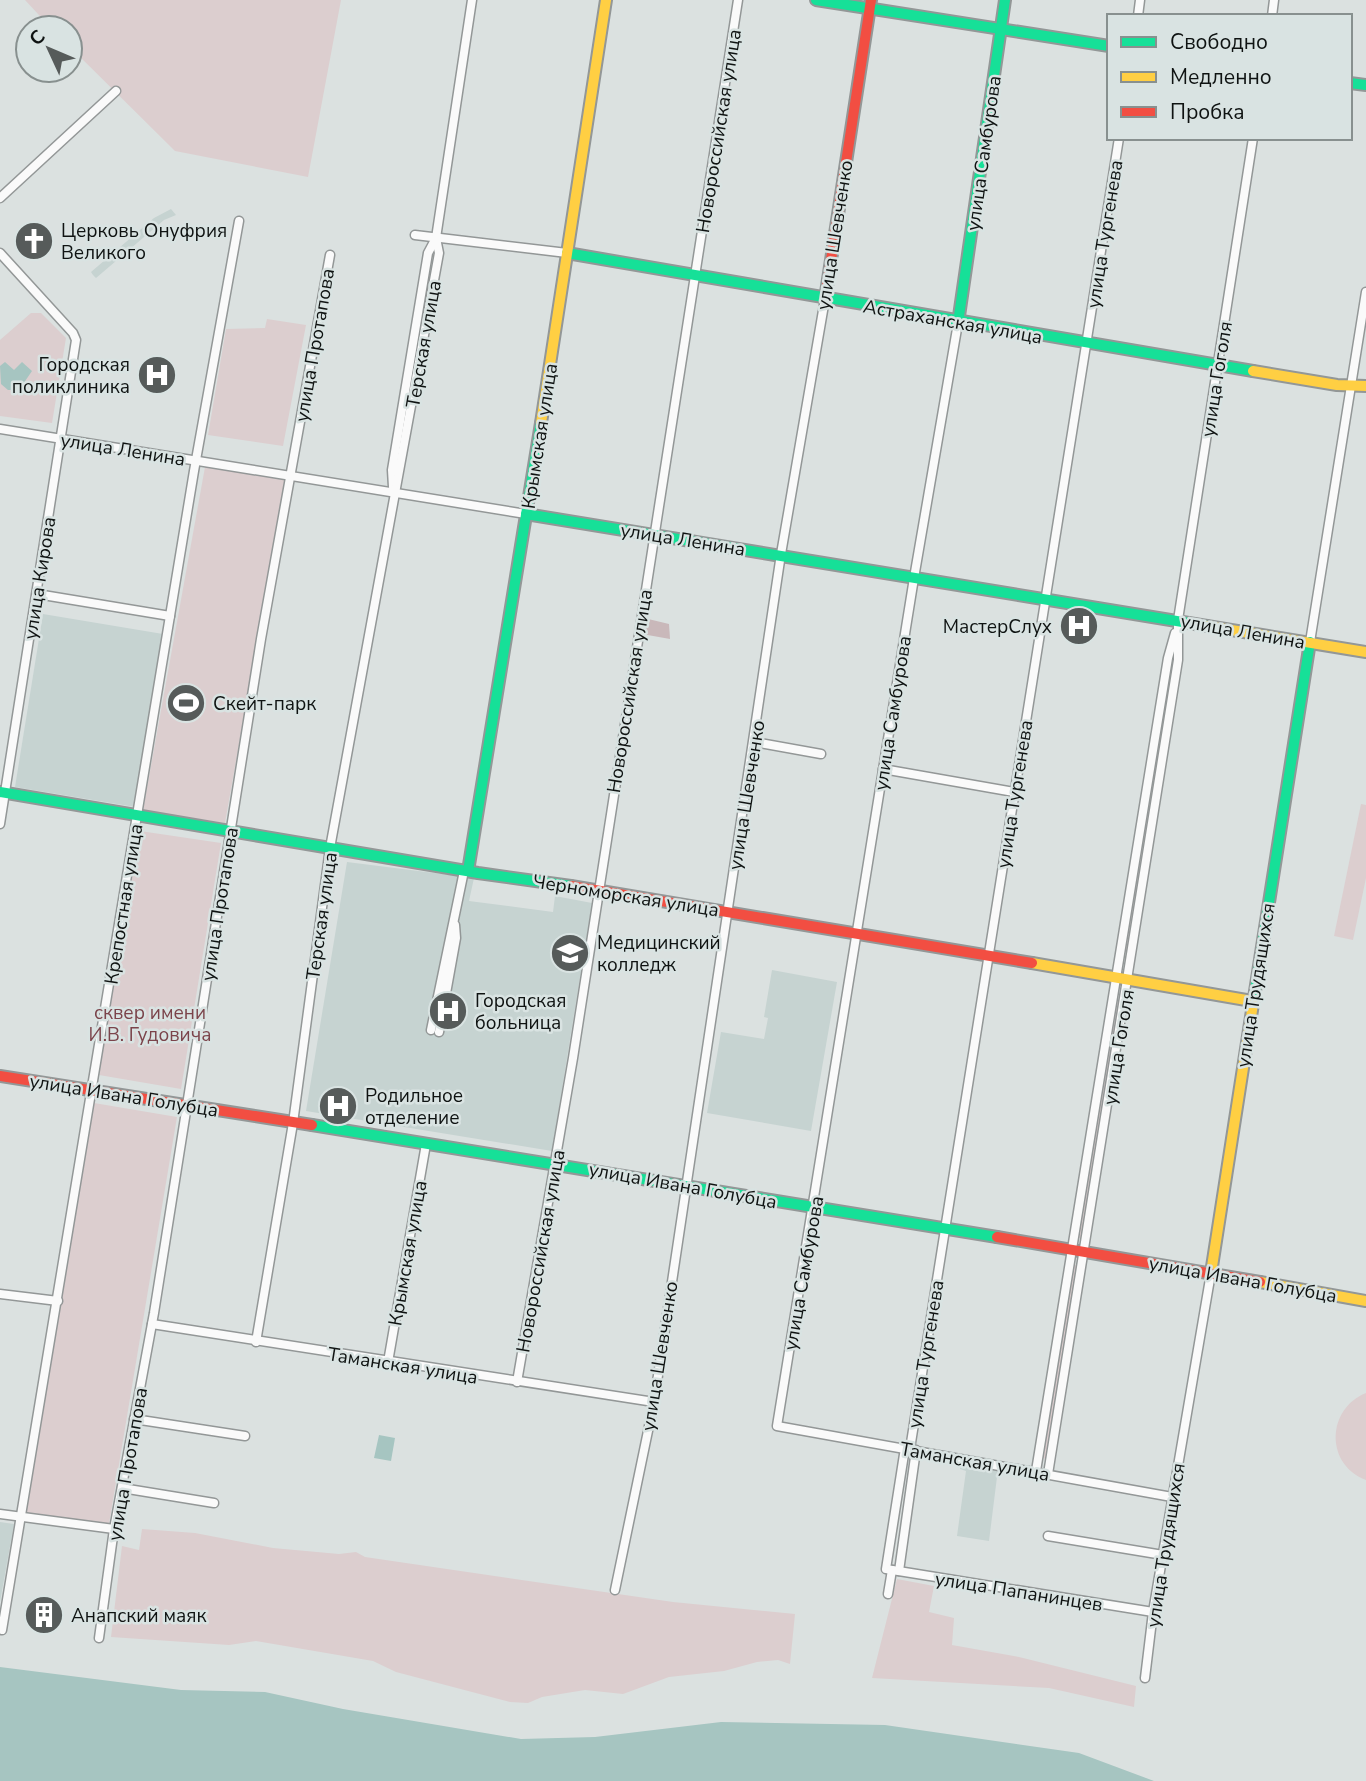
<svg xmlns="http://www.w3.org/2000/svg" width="1366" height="1781" font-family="'Nunito Sans',sans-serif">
<rect width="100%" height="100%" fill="#dbe1e0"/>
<!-- built -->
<g fill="#c6d3d1">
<polygon points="171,209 176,215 164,220 96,278 93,275 91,272 154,218"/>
<polygon points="43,614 163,634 135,807 15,787"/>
<polygon points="347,862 474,878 469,901 553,912 555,896 592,903 552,1151 306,1111"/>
<polygon points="772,970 837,982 811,1131 707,1113 721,1032 764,1039 768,1018 764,1017"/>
<polygon points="961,1463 998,1469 989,1541 957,1536 966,1471 960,1469"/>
<polygon points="0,1522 14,1524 0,1602"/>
</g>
<!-- green -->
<g fill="#dccecf">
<polygon points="25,0 341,0 308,177 175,151 70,47 70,28 51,28"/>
<polygon points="31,313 41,313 66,338 52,423 0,416 0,340"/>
<polygon points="267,319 306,325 283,446 208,435 226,329 265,328"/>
<polygon points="205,467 286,479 225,823 143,810"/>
<polygon points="1170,657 1176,657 1130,953 1123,952"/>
<polygon points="1361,804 1366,805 1366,878 1353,940 1334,936"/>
<polygon points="140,831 221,843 181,1089 99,1075"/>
<polygon points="1115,999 1123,1000 1085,1238 1078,1238"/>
<polygon points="94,1103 177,1117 109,1524 24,1512"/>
<polygon points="1074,1265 1081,1265 1048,1459 1041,1458"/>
<path d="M 1366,1393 L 1366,1480 C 1325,1465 1326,1409 1366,1393 Z"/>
<polygon points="142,1529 195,1533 273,1548 339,1554 356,1552 365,1557 673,1602 795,1614 790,1664 778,1660 757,1662 724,1671 669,1677 623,1694 585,1690 542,1697 528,1703 510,1702 396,1672 373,1661 256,1641 229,1645 111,1637 122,1546 139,1550"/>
<polygon points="897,1579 934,1586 929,1612 954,1618 952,1645 1019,1657 1136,1686 1134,1707 1049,1688 872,1678"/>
</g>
<!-- forest -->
<polygon fill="#c9b8ba" points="644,618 669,624 670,639 642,634"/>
<!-- water -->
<g fill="#a6c5c1">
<polygon points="5,362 14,370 22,362 32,371 19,390 8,390 1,384 0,366"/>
<polygon points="379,1435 395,1438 391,1461 374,1458"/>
<polygon points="0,1667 181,1690 265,1692 343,1709 521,1739 595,1737 721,1722 885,1725 1079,1753 1154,1781 0,1781"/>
</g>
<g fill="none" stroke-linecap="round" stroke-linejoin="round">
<!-- street casing -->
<g stroke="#939797" stroke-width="11">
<g id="street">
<polyline points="1138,16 1140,0"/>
<polyline points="1272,16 1274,0"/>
<polyline points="0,198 116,91"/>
<polyline points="415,235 567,253"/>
<polyline points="0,253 73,333 76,340 0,824"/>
<polyline points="958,323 914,578 777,1426 1172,1497"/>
<polyline points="0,429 526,514"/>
<polyline points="393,487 392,470 428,253 436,238 472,0"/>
<polyline points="37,594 170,616"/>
<polyline points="1310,642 1366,292"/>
<polyline points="754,742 821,754"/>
<polyline points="883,769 1014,792"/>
<polyline points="431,1030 464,871"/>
<polyline points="439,1032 456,938 455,925"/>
<polyline points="0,1294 58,1301"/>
<polyline points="152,1324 654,1402"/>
<polyline points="256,1342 293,1123 330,848 439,253 436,238"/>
<polyline points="388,1362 426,1144"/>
<polyline points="517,1382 573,1058 738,0"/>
<polyline points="134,1419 245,1436"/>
<polyline points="905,1448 886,1569 1153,1612"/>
<polyline points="910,1449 1119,138"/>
<polyline points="1036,1471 1168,658 1175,633"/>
<polyline points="1048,1474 1178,660 1178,620 1253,138"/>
<polyline points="122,1488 214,1503"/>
<polyline points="0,1514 114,1529"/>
<polyline points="1048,1536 1163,1555"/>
<polyline points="899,1571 916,1450"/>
<polyline points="615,1590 654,1402 781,554 825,299"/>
<polyline points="888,1594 892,1570"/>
<polyline points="2,1630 194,471 239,221"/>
<polyline points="99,1638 114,1529 154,1313 261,639 330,255"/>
<polyline points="1145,1678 1153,1612 1211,1273"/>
</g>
</g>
<!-- fast casing -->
<g stroke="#939797" stroke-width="14">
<g id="fast">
<polyline points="816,0 1109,46"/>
<polyline points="1350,83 1366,85"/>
<polyline points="567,253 1253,371"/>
<polyline points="958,323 1005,0"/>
<polyline points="526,514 1207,626"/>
<polyline points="0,792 478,873 571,886"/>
<polyline points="468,871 541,423"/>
<polyline points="1253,1004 1310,642"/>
<polyline points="312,1125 997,1237"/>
</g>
</g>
<!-- slow casing -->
<g stroke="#939797" stroke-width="14">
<g id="slow">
<polyline points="1253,371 1337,385 1366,386"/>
<polyline points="541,423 606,0"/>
<polyline points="1207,626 1366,652"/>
<polyline points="1032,963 1252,1001"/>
<polyline points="1211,1273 1253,1004"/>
<polyline points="1260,1282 1366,1301"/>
</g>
</g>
<!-- jam casing -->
<g stroke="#939797" stroke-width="14">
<g id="jam">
<polyline points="825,299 871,0"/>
<polyline points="571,886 1032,963"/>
<polyline points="0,1076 312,1125"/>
<polyline points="997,1237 1260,1282"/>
</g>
</g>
<!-- street -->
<use href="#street" stroke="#fafafa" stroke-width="8"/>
<!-- fast -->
<use href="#fast" stroke="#16e098" stroke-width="10"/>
<!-- slow -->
<use href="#slow" stroke="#ffcf43" stroke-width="10"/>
<!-- jam -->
<use href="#jam" stroke="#f24e42" stroke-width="10"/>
</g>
<!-- icons -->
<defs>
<g id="church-disc" transform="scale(2.0125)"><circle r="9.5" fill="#565b5a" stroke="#d9e3e2"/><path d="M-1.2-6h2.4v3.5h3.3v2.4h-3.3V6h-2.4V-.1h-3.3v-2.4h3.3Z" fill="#fff"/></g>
<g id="hospital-disc" transform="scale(2.0125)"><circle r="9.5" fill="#565b5a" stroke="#d9e3e2"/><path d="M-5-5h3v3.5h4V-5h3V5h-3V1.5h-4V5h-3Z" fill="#fff"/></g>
<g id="stadium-disc" transform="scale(2.0125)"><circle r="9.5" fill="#565b5a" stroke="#d9e3e2"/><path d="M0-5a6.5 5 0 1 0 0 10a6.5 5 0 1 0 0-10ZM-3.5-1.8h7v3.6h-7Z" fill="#fff"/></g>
<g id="university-disc" transform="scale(2.0125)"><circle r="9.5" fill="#565b5a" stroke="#d9e3e2"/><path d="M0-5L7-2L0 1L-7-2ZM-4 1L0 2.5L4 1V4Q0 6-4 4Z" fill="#fff"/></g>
<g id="building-disc" transform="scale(2.0125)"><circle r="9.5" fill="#565b5a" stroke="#d9e3e2"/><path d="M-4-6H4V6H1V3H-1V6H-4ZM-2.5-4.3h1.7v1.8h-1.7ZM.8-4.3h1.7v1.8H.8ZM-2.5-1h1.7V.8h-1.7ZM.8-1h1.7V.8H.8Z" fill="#fff"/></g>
</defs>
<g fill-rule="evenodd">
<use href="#church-disc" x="34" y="241"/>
<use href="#hospital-disc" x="157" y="375"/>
<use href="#hospital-disc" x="1079" y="626"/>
<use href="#stadium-disc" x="186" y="703"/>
<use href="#university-disc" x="570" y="953"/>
<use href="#hospital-disc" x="448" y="1011"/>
<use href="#hospital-disc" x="338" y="1106"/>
<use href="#building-disc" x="44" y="1615"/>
</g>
<g text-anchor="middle" stroke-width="5" stroke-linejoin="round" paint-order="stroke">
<!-- street labels -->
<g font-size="19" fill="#0f1312" stroke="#d9e3e2">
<text transform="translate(718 131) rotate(-81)" y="7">Новороссийская улица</text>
<text transform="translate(983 153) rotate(-82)" y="7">улица Самбурова</text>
<text transform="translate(1104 234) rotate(-81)" y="7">улица Тургенева</text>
<text transform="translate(834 235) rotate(-81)" y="7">улица Шевченко</text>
<text transform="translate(953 321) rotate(10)" y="7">Астраханская улица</text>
<text transform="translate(423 344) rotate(-80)" y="7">Терская улица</text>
<text transform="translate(314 345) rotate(-80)" y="7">улица Протапова</text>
<text transform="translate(1216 379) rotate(-81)" y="7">улица Гоголя</text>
<text transform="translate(539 436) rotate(-81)" y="7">Крымская улица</text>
<text transform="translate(123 449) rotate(9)" y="7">улица Ленина</text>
<text transform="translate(683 539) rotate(9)" y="7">улица Ленина</text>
<text transform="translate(39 578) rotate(-81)" y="7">улица Кирова</text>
<text transform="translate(1243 631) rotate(10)" y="7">улица Ленина</text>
<text transform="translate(629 691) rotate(-81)" y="7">Новороссийская улица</text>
<text transform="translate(892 713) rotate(-81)" y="7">улица Самбурова</text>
<text transform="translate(1014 794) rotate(-81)" y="7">улица Тургенева</text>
<text transform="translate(746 795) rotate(-81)" y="7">улица Шевченко</text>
<text transform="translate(626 895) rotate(9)" y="7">Черноморская улица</text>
<text transform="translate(123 904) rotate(-81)" y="7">Крепостная улица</text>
<text transform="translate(219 904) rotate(-81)" y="7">улица Протапова</text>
<text transform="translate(321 916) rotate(-82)" y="7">Терская улица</text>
<text transform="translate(1255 985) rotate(-81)" y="7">улица Трудящихся</text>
<text transform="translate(1118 1047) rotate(-81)" y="7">улица Гоголя</text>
<text transform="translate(124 1095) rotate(9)" y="7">улица Ивана Голубца</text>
<text transform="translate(683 1185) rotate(10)" y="7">улица Ивана Голубца</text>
<text transform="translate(540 1251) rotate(-80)" y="7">Новороссийская улица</text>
<text transform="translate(407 1253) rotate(-80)" y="7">Крымская улица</text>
<text transform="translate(803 1273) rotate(-80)" y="7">улица Самбурова</text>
<text transform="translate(1243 1279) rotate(10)" y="7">улица Ивана Голубца</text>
<text transform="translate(925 1354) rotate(-81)" y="7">улица Тургенева</text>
<text transform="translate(659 1356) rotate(-81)" y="7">улица Шевченко</text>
<text transform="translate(403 1365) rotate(9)" y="7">Таманская улица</text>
<text transform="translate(975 1461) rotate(10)" y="7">Таманская улица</text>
<text transform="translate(127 1464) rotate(-80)" y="7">улица Протапова</text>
<text transform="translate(1165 1545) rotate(-81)" y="7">улица Трудящихся</text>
<text transform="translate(1019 1591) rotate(9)" y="7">улица Папанинцев</text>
</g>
<!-- poi labels -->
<g font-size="19" fill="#0f1312" stroke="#d9e3e2" text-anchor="start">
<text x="61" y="237">Церковь Онуфрия<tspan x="61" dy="22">Великого</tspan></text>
<text x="130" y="371" text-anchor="end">Городская<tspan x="130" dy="22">поликлиника</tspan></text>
<text x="1052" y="633" text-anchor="end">МастерСлух</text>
<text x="213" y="710">Скейт-парк</text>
<text x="597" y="949">Медицинский<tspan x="597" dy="22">колледж</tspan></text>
<text x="475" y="1007">Городская<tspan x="475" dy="22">больница</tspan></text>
<text x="365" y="1102">Родильное<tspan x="365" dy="22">отделение</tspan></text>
<text x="71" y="1622">Анапский маяк</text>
</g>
<!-- park labels -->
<g font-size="19" fill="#7b444b" stroke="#d9e3e2">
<text x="150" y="1019">сквер имени<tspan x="150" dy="22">И.В. Гудовича</tspan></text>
</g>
</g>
<!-- legend -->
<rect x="1107" y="14" width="245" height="126" fill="#d9e3e2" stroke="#88908f" stroke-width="2"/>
<rect x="1121" y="37" width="35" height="10" fill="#16e098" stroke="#88908f" stroke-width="2"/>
<text x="1170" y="49" font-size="21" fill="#0f1312">Свободно</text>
<rect x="1121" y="72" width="35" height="10" fill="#ffcf43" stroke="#88908f" stroke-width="2"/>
<text x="1170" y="84" font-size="21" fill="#0f1312">Медленно</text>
<rect x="1121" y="107" width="35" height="10" fill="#f24e42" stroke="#88908f" stroke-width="2"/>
<text x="1170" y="119" font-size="21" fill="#0f1312">Пробка</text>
<!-- north arrow -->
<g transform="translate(49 49) rotate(314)"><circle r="33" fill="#d9e3e2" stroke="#88908f" stroke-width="2"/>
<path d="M0-5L12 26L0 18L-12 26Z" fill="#565b5a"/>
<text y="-10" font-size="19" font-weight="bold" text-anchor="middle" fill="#0f1312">С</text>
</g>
</svg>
